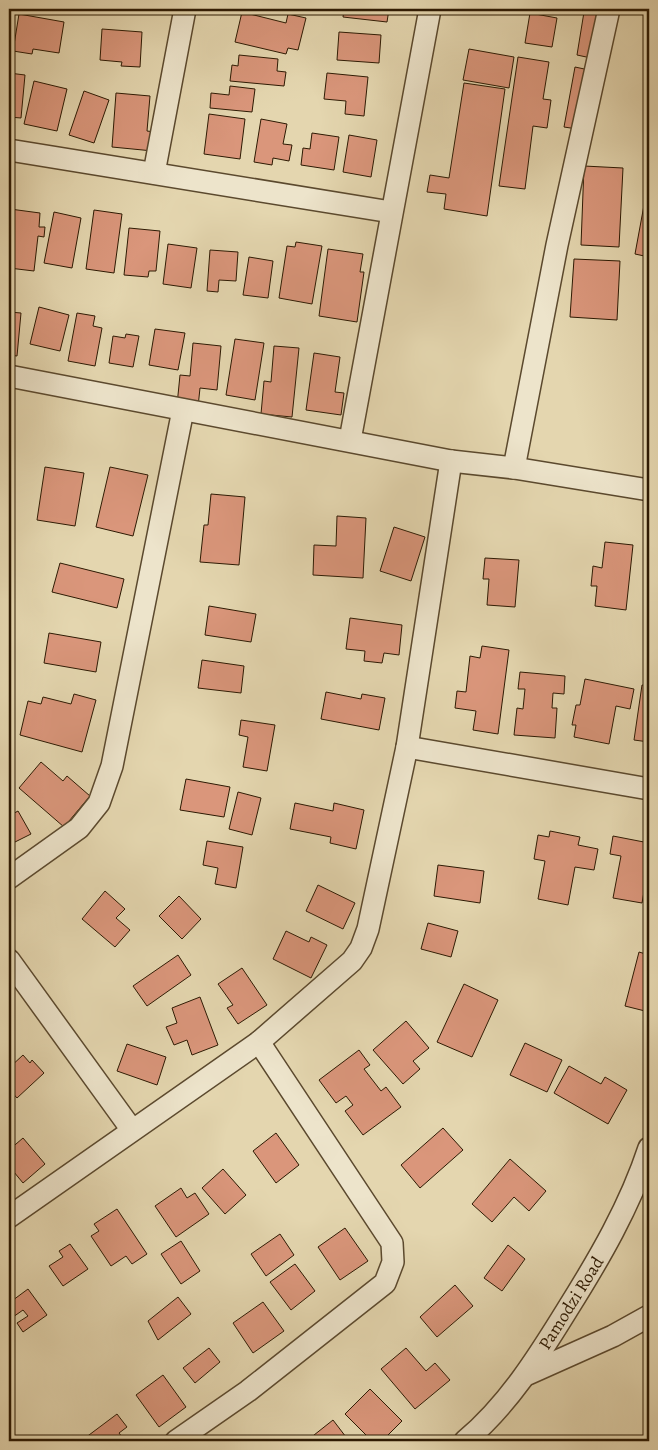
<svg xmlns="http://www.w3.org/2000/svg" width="658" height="1450" font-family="Alegreya,serif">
<rect width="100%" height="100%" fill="#e4d6af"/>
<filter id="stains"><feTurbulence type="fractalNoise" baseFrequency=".004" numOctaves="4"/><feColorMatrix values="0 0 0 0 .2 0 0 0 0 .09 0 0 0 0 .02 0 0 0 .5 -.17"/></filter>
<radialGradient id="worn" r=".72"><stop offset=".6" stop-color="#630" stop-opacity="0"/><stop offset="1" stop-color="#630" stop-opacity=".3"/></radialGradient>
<!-- building -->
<g fill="#da967b" stroke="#2d1a03">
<polygon points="344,9 389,9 387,22 343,17"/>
<polygon points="649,11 649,34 644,33"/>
<polygon points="242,12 286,23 288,14 306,18 298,50 288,48 286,54 235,42"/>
<polygon points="584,12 598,14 591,58 577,55"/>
<polygon points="530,13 557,18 552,47 525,43"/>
<polygon points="19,14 64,22 59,53 33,49 32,54 13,51"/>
<polygon points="102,29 142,32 140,67 121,66 122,62 100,60"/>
<polygon points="339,32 381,35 379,63 337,60"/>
<polygon points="469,49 514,57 509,88 463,80"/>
<polygon points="239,55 278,59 277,71 286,72 284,86 230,81 232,65 238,66"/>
<polygon points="518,57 549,62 543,99 551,100 547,128 533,126 525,189 499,186"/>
<polygon points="575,67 589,70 577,129 564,127"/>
<polygon points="9,73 25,75 21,118 9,117"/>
<polygon points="327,73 368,77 364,116 345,114 346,101 324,99"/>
<polygon points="34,81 67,89 57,131 24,124"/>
<polygon points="464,83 505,89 487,216 444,209 446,194 427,192 430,175 449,178"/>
<polygon points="230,86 255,89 252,112 210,108 211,93 229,95"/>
<polygon points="84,91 109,100 94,143 69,135"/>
<polygon points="116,93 150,96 147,131 155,132 153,151 112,147"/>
<polygon points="209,114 245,119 240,159 204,154"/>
<polygon points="261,119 287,124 283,144 292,145 289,161 273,158 272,165 254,162"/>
<polygon points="312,133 339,137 334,170 301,165 303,148 310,149"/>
<polygon points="349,135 377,140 371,177 343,172"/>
<polygon points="584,166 623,168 619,247 581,245"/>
<polygon points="649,178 649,257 635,254"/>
<polygon points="10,209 40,213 39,227 45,227 44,237 38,236 34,271 9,268"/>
<polygon points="94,210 122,214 114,273 86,269"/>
<polygon points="54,212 81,218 72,268 44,263"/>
<polygon points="129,228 160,231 156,271 149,271 148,277 124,275"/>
<polygon points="296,242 322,246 312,304 279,298 287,246 295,247"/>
<polygon points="168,244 197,248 191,288 163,284"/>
<polygon points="328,249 363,254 360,272 364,272 357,322 319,316"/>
<polygon points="210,250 238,252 236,281 219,280 218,292 207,291"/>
<polygon points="249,257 273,261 268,298 243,295"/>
<polygon points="574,259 620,261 617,320 570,317"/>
<polygon points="39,307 69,315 60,351 30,344"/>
<polygon points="9,312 21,313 17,356 9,355"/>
<polygon points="77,313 95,316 93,326 102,328 95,366 68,361"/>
<polygon points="155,329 185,333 178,370 149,365"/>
<polygon points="126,334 139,336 133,367 109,363 113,336 125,338"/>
<polygon points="235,339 264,343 255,400 226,395"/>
<polygon points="193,343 221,346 217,390 200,388 198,407 177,405 180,375 190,376"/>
<polygon points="274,346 299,348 292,417 261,414 264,381 271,382"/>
<polygon points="314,353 340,357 335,392 344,393 341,415 306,410"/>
<polygon points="45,467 84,473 75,526 37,520"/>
<polygon points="110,467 148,475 133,536 96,527"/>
<polygon points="211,494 245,497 239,565 200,562 204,525 208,525"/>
<polygon points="337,516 366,518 363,578 313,575 314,545 336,546"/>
<polygon points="394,527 425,537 411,581 380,571"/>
<polygon points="605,542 633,545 626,610 595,606 597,586 591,586 593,566 602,568"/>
<polygon points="485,558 519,560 515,607 487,605 489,579 483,579"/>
<polygon points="60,563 124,579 117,608 52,592"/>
<polygon points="209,606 256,614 251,642 205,635"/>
<polygon points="350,618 402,625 399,655 384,653 382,663 364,661 365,651 346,649"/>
<polygon points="49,633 101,642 96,672 44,663"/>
<polygon points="482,646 509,650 498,734 473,730 476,711 455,708 457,691 466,692 470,656 480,658"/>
<polygon points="202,660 244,666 241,693 198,688"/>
<polygon points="520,672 565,676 564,694 553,693 552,708 557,708 555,738 514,735 517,708 523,709 525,689 518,689"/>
<polygon points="585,679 634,689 630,709 616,706 609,744 574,737 576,725 572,725 576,705 580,705"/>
<polygon points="642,685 649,686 649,742 634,740"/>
<polygon points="326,692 361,699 362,694 385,698 379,730 321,719"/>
<polygon points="74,694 96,700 82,752 20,735 28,701 41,704 43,697 71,704"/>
<polygon points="241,720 275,725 267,771 243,767 248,737 239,735"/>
<polygon points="41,762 63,781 67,776 90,796 64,827 19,788"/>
<polygon points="186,779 230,787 224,817 180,810"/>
<polygon points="238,792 261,798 252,835 229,829"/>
<polygon points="295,803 333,811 334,803 364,810 356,849 330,843 331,837 290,829"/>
<polygon points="18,811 31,834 9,845 9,816"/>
<polygon points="550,831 580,837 578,845 598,849 594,870 575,867 568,905 538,899 545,861 534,859 538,835 549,837"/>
<polygon points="613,836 649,843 649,863 642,903 613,898 621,856 610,854"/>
<polygon points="207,841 243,847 236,888 215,884 218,868 203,865"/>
<polygon points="438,865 484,871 480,903 434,896"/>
<polygon points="318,885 355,903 343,929 306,911"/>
<polygon points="105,891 125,909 116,918 130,930 115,947 82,919"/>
<polygon points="179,896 201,919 182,939 159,916"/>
<polygon points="428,923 458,931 451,957 421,949"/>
<polygon points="286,931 309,942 311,937 327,945 311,978 273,959"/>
<polygon points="639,952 649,955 649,1012 625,1006"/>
<polygon points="178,955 191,975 147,1006 133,986"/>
<polygon points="242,968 267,1005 238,1024 227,1008 233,1005 218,984"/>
<polygon points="464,984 498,1000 472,1057 437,1042"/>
<polygon points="200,997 218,1045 192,1055 187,1040 174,1045 166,1027 177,1023 172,1008"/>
<polygon points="406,1021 429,1048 413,1061 420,1069 403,1084 373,1050"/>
<polygon points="525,1043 562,1060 547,1092 510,1075"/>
<polygon points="127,1044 166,1057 157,1085 117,1071"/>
<polygon points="359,1050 370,1065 364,1069 381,1091 386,1087 401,1107 363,1135 345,1111 353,1105 346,1096 336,1103 319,1080"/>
<polygon points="23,1055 30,1063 32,1060 44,1073 17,1098 9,1089 9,1068"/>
<polygon points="569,1066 601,1084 605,1077 627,1090 608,1124 554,1093"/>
<polygon points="443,1128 463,1150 420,1188 401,1165"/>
<polygon points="276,1133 299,1165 276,1183 253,1151"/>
<polygon points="23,1138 45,1164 23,1183 9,1166 9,1150"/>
<polygon points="510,1159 546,1191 529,1211 514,1197 492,1222 472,1204"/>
<polygon points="223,1169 246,1195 225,1214 202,1188"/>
<polygon points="181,1188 187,1198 195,1193 209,1214 176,1237 155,1206"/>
<polygon points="117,1209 147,1254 132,1264 126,1256 111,1266 91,1236 99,1231 94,1224"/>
<polygon points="345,1228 368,1261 340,1280 318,1247"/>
<polygon points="280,1234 294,1255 266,1276 251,1254"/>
<polygon points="181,1241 200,1271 181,1284 161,1254"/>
<polygon points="70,1244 88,1269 63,1286 49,1266 63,1257 59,1251"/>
<polygon points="508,1245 525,1259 502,1291 484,1278"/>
<polygon points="295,1264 315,1291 291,1310 270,1282"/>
<polygon points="455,1285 473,1306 437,1337 420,1317"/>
<polygon points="28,1289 47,1315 23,1332 17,1323 28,1316 23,1310 13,1317 9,1311 9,1303"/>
<polygon points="178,1297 191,1314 158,1340 148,1321"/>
<polygon points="263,1302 284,1331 253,1353 233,1323"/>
<polygon points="209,1348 220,1362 195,1383 183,1368"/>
<polygon points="406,1348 426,1371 435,1363 450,1380 415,1409 381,1369"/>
<polygon points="163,1375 186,1407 159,1427 136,1395"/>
<polygon points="370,1389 402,1421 382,1441 372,1441 345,1414"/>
<polygon points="117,1414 127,1427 119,1433 125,1441 81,1441"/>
<polygon points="333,1420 349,1441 311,1441 309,1439"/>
</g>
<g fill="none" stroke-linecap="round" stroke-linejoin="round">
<!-- minor casing -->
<g stroke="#5b492e" stroke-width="24">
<g id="minor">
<polyline points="9,150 391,212"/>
<polyline points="154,173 185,9"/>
<polyline points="9,376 451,461 514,468 649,490"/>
<polyline points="350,440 430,9"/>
<polyline points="514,468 557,245 609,9"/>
<polyline points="407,747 649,789"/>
<polyline points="9,878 79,828 99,803 112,766 183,410"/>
<polyline points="9,960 132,1130"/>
<polyline points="9,1217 259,1042 352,961 361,948 368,929 407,747 451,461"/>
<polyline points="528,1374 613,1336 649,1316"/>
<polyline points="176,1441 248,1391 385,1283 393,1262 392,1243 259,1042"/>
<path d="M 465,1441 C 508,1405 538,1357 567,1310 C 599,1259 630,1206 649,1148"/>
</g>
</g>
<!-- minor -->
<use href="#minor" stroke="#ede4cb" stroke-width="21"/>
</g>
<g text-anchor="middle" stroke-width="5" stroke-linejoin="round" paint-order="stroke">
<!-- street labels -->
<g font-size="18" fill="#2d1a03" stroke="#ede4cb">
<text transform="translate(571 1303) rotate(-58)" y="6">Pamodzi Road</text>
</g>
</g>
<!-- margin -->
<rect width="658" height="1450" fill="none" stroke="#e4d6af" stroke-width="30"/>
<rect x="10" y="10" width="638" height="1430" fill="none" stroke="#2d1a03" stroke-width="2.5"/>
<rect x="15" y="15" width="628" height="1420" fill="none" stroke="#2d1a03"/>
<rect width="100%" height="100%" filter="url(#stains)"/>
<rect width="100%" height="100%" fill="url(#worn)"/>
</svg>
